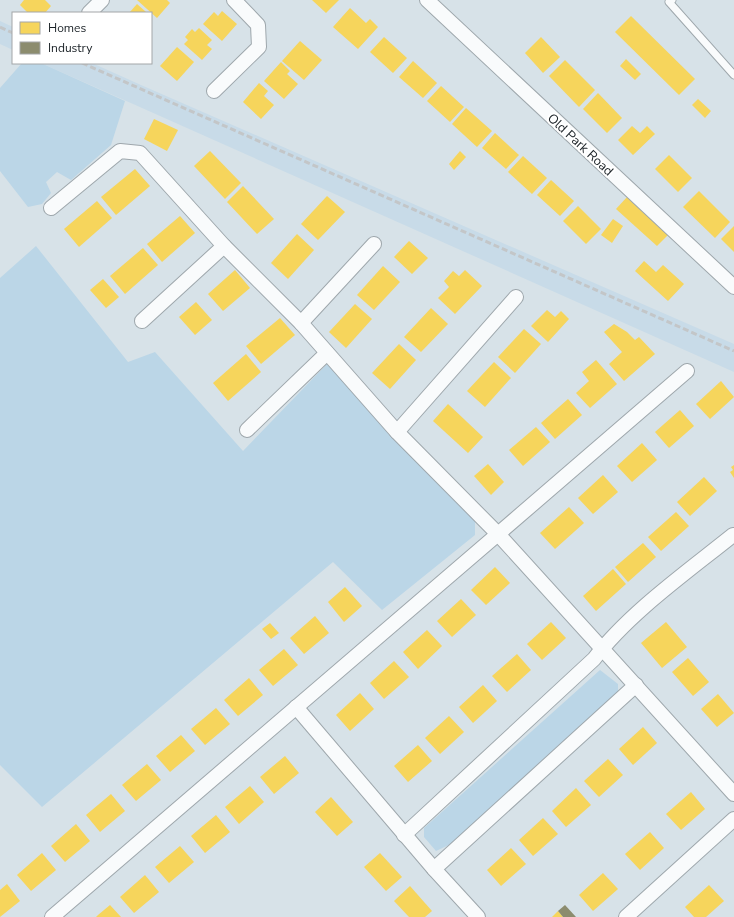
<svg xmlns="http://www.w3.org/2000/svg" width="734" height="917" font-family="'Nunito Sans',sans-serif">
<rect width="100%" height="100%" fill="#d7e2e8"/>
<!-- built -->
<g fill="#c8dbe8">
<polygon points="0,21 13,27 13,50 0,44"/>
<polygon points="41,63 92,63 141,85 734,344 734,372"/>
</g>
<!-- green -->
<g fill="#bbd6e7">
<polygon points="22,63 41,63 125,101 111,145 71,180 57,172 46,182 51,193 42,204 28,207 0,171 0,88"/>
<polygon points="36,246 128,362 155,352 243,451 327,364 475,520 475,535 382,610 333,562 42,807 0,765 0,278"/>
<polygon points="600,670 618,684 618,693 453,843 436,851 424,837 424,828"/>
</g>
<!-- homes -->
<g fill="#f6d55c">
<polygon points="24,0 45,0 51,6 45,13 28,13 20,5"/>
<polygon points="137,0 167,0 170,3 157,18"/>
<polygon points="312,0 339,0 326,13"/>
<polygon points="137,4 146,12 144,13 129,13"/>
<polygon points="350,8 366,23 370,19 378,27 358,49 333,27"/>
<polygon points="222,11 237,24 222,41 203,24 214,12 218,16"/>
<polygon points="631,16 695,79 679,95 615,32"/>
<polygon points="199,28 212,40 207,45 212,49 202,60 184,44 188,40 185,37 192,29 195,32"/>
<polygon points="384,37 407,58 393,73 370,52"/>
<polygon points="541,37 560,57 543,73 525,53"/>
<polygon points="300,41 322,60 304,80 282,61"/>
<polygon points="177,47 194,62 177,81 160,66"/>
<polygon points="626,59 641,74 635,80 620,66"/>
<polygon points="565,60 595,90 579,107 549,76"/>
<polygon points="413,61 437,83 423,98 399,77"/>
<polygon points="281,62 290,71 287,74 298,84 284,99 264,81"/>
<polygon points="259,83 268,91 264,96 274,105 261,119 243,102"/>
<polygon points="441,86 464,107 450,122 427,101"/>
<polygon points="598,93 622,118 607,133 583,109"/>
<polygon points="698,99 711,111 705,118 692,105"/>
<polygon points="466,108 492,131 477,147 452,124"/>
<polygon points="154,119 178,130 167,151 144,139"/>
<polygon points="632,126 640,133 647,126 655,134 633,155 618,140"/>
<polygon points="495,133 519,155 506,169 482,148"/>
<polygon points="210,151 241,183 225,199 194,166"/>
<polygon points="460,151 466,157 454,170 449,164"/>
<polygon points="669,155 692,178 678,192 655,169"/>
<polygon points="523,156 547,178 532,194 508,172"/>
<polygon points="135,169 150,186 116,215 101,197"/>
<polygon points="551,180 574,201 560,216 537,195"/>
<polygon points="243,186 274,219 257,234 227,202"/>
<polygon points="699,191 730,222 715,238 683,207"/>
<polygon points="327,196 345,212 318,240 301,224"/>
<polygon points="627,197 668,235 657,246 616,209"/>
<polygon points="97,201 112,218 79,247 64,229"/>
<polygon points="578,206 601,229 586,244 563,221"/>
<polygon points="180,216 195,233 162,262 147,244"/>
<polygon points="613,219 623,226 612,243 601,235"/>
<polygon points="734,226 734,252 721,239"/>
<polygon points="297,234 314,250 288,279 271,263"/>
<polygon points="409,241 428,258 412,274 394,257"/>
<polygon points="143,248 158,265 125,294 110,276"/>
<polygon points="644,261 656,272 663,265 684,284 668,301 635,271"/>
<polygon points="383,266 400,282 374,310 357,295"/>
<polygon points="235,270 250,288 223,311 208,294"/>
<polygon points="465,270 482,286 455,314 438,298 449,287 444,281 453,271 459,276"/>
<polygon points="103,279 119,297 106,308 90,290"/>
<polygon points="196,302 212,320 195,335 179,317"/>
<polygon points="355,304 372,319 346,348 329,332"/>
<polygon points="431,308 448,324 421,352 404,337"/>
<polygon points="547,310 555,317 561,311 569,319 548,342 531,326"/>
<polygon points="280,318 295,335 261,364 246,346"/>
<polygon points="614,324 627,332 635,340 639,337 655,354 624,381 609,364 622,352 604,332"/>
<polygon points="524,329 541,344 515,373 498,357"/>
<polygon points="399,344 416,360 390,389 372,373"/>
<polygon points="246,354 261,372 228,401 213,383"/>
<polygon points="596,360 617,384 590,408 576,393 589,381 582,372"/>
<polygon points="494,362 511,378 485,407 467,391"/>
<polygon points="721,381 734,397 710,419 696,404"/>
<polygon points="568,399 582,415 555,439 541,423"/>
<polygon points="448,404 483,437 468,453 433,421"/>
<polygon points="680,410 694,426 669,448 655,432"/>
<polygon points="536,427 550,442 523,466 509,450"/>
<polygon points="642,443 657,460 632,482 617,466"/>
<polygon points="488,464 504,482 491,495 474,476"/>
<polygon points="734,465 734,478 730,472 733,470 731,467"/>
<polygon points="603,475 618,492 593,514 578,498"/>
<polygon points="704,477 717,491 690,516 677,502"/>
<polygon points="569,507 584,523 555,549 540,533"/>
<polygon points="676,512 689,526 661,551 648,537"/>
<polygon points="643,543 656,557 628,582 615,567"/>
<polygon points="495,567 510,583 486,605 471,590"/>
<polygon points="613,569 626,584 596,611 583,596"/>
<polygon points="345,587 362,606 344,622 328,602"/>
<polygon points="461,599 476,615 452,637 437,621"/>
<polygon points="315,616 329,633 304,654 290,638"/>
<polygon points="551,622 566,638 542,660 527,644"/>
<polygon points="666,622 687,647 662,668 641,643"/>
<polygon points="270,623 279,633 271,639 262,629"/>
<polygon points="427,630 442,646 418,669 403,652"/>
<polygon points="284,649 298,665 273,686 259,670"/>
<polygon points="517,654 531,670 507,692 492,676"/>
<polygon points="688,658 709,682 693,696 672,672"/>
<polygon points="394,661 409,677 384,699 370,683"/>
<polygon points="249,678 263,695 238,716 224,700"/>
<polygon points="483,685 497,701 473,723 459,707"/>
<polygon points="360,693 374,709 350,731 336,715"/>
<polygon points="718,694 734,713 717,727 701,709"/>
<polygon points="216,708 230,724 205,745 191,729"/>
<polygon points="449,716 464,732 440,754 425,738"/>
<polygon points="643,727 657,743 633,765 619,749"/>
<polygon points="181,735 195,751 170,772 156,756"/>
<polygon points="418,745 432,761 408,782 394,766"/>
<polygon points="285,756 299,773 274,794 260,777"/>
<polygon points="608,759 623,775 599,797 584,781"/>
<polygon points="147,764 161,780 136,801 122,785"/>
<polygon points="250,786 264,802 239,824 225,807"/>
<polygon points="576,788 591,805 566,827 552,811"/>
<polygon points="691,792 705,809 681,830 666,814"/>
<polygon points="111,794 125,811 100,832 86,815"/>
<polygon points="331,797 353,822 337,836 315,812"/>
<polygon points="216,815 230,832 205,853 191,836"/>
<polygon points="543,818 558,834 533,856 519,840"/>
<polygon points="76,824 90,841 65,862 51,846"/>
<polygon points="650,832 664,848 640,870 625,854"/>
<polygon points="180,846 194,862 169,883 155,867"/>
<polygon points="511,848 526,864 501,886 487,870"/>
<polygon points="42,853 56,870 31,891 17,875"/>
<polygon points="380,853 402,877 386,891 364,867"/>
<polygon points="603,873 618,889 593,911 579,895"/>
<polygon points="145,875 159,892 134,913 120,897"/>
<polygon points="7,884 20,901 0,917 0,890"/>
<polygon points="709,885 724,901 706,917 694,917 685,907"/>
<polygon points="410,886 432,911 425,917 409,917 394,901"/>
<polygon points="110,905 121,917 96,917 98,915"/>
<polygon points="558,911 563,917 552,917"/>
</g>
<!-- industry -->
<polygon fill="#8c8c6e" points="565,905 576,917 563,917 558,911"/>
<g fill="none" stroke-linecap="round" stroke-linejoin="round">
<!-- service casing -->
<g stroke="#9ea7ac" stroke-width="9">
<polyline id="service" points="672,0 669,2 734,75"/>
</g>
<!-- minor casing -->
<g stroke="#9ea7ac" stroke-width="16">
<g id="minor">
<polyline points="427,0 734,287"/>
<polyline points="89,13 102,0"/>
<polyline points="214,91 259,47 258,25 234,0"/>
<polyline points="51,208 120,151 140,153 224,246 301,323 397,432 498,534 687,371"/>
<polyline points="142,321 224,246"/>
<polyline points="301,323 374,244"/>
<polyline points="247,430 327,353"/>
<polyline points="397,432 516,297"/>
<polyline points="296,707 434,869 478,917"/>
<path d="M 404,835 L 594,659 C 629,613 687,572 733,535"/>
<polyline points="434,869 636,685"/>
<polyline points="52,917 498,534 734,794"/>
<polyline points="626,917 734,819"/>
</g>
</g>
<!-- service -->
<use href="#service" stroke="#f9fbfc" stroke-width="7"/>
<!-- minor -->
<use href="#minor" stroke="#f9fbfc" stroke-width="14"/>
<!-- rail -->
<g stroke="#c3c6c8" stroke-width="3" stroke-dasharray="6 3" stroke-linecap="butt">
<polyline points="0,27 13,33"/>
<polyline points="82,63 734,351"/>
</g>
</g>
<g text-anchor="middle" stroke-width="4" stroke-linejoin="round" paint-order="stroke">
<!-- street labels -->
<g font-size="13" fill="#192025" stroke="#fff">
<text transform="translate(581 144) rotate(43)" y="5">Old Park Road</text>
</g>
</g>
<!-- legend -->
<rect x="12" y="12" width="140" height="52" fill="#ffffff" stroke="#a3a6a8"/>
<rect x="20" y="22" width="20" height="12" fill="#f6d55c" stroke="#a3a6a8"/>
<text x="48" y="32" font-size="12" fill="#192025">Homes</text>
<rect x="20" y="42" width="20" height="12" fill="#8c8c6e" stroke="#a3a6a8"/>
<text x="48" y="52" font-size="12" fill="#192025">Industry</text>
</svg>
